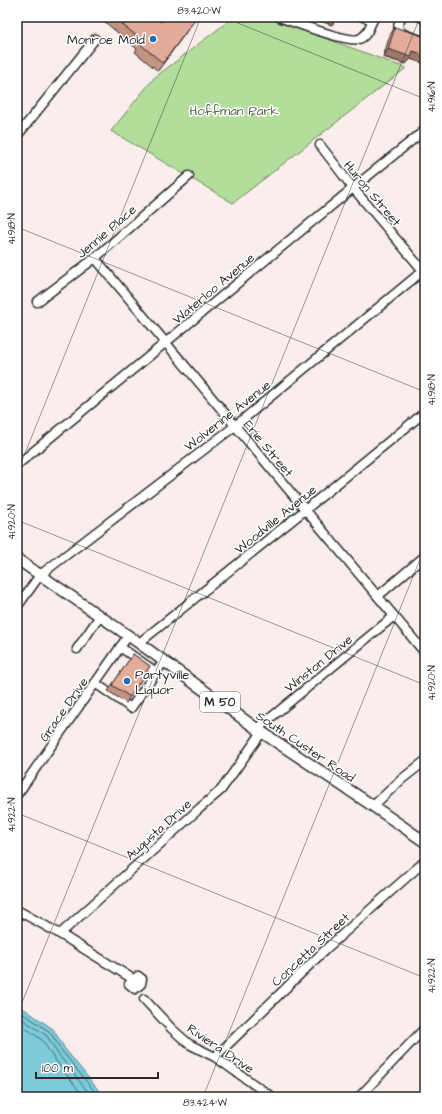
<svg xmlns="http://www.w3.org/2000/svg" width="442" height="1114" font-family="'Architects Daughter',sans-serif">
<rect width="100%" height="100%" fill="#f9eeeb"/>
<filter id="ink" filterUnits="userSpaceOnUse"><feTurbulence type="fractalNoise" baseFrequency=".025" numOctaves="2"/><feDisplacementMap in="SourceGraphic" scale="8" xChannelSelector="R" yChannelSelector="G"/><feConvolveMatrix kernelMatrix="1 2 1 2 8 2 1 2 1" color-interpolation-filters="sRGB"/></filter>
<g filter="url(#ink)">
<!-- green -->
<polygon fill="#b3dd9a" stroke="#6f8462" points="234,17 268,17 406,68 233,203 111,131 154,78"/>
<!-- water -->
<polygon fill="#7ccada" stroke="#5c8a94" points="17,1004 53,1029 65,1049 104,1097 17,1097"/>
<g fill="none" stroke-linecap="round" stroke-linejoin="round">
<!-- shore -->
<g stroke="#4b6b71" stroke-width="1">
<polyline points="17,1009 50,1032 62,1051 99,1097"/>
<polyline points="17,1015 47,1036 58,1054 92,1097"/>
<polyline points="17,1022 42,1040 53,1057 84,1097"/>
</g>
<!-- minor casing -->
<g stroke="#2b2b2b" stroke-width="11">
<g id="minor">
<path d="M 279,17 C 293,22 348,43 359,39 C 368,36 370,25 374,17"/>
<polyline points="363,17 373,20"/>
<path d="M 402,17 C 400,20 397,26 399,29 C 401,35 419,39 425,41"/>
<polyline points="420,17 425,19"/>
<polyline points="17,136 95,39"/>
<polyline points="320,145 353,188 425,273"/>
<polyline points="95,258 425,653"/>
<polyline points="37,302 95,258 189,176"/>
<polyline points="17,465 353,188 425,130"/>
<polyline points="378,596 425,556"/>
<polyline points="17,607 40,575 235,426 425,269"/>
<polyline points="139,643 305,510 425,412"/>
<polyline points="120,647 156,672"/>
<polyline points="77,649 100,616"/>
<polyline points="95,683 131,708 164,661"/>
<polyline points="257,729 394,616"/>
<polyline points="17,795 128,636"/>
<polyline points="373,806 402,779 425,761"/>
<polyline points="17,910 60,934 133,979"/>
<polyline points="60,934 200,808 221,790 262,732"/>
<polygon points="138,976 142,979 141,984 135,989 129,984"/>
<polyline points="144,999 172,1029 189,1044 215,1057 272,1097"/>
<polyline points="215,1057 327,948 425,861"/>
<polyline points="359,1097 425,1028"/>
</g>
</g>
<!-- major casing -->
<g stroke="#2b2b2b" stroke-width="13">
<polyline id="major" points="17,559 139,643 257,729 373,806 425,842"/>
</g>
<!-- minor -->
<use href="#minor" stroke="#fff" stroke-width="8"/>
<!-- major -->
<use href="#major" stroke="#fff" stroke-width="10"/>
</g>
<!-- wall -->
<g fill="#c39384" stroke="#2b2b2b">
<polygon points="99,17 155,17 161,22 197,17 158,71 135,52 137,49"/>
<polygon points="395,27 410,59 406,64 383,57 390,35"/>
<polygon points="253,106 257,109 251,116 248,112"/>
<polygon points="133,654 150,666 126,703 108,691"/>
</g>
<!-- shaded-wall -->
<g fill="#9f786c" stroke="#2b2b2b">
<polygon points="308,17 329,17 336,19 332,25"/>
<polygon points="388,49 413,51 425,55 425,64 410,59 406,64 383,57"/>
</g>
<!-- building -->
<g fill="#e3ab9a" stroke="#2b2b2b">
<polygon points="113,17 155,17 161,22 166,17 197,17 163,63 140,44 143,41"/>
<polygon points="329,17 337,17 336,19"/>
<polygon points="395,27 425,37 425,55 413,51 411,57 388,49"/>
<polygon points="253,106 257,109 253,114 249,111"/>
<polygon points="133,654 150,666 130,697 112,685"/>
</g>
</g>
<!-- ticks -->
<path fill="none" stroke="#2b2b2b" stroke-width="1" stroke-opacity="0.45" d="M 223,17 L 425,99M 17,227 L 425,392M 17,473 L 201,17M 17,520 L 425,685M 17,813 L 425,978M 17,1015 L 420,17M 203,1097 L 425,547M 422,1097 L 425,1088"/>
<!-- markers -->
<g fill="#1f6fb2" stroke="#fff" stroke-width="1.5">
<circle cx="153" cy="39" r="4"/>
<circle cx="127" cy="681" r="4"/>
</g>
<g text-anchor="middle" stroke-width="3" stroke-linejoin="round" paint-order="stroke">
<!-- shield labels -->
<rect fill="#fff" stroke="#6b6b6b" stroke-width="1" x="200" y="692" width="40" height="20" rx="3"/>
<g font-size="12" font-weight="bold" fill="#2b2b2b">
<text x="220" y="706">M 50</text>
</g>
<!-- poi labels -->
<g font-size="13" fill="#2b2b2b" stroke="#fff" text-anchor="end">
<text x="145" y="44">Monroe Mold</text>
<text x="135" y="679" text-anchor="start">Partyville<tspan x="135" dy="15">Liquor</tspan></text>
</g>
<!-- park labels -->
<g font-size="13" fill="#54604c" stroke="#fff">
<text x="234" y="115">Hoffman Park</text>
</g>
<!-- street labels -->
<g font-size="13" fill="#2b2b2b" stroke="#fff">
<text transform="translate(373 193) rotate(50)" y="5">Huron Street</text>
<text transform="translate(106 231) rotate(-41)" y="5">Jennie Place</text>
<text transform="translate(213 288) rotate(-40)" y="5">Waterloo Avenue</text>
<text transform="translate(227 415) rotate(-38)" y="5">Wolverine Avenue</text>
<text transform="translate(269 448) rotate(50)" y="5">Erie Street</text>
<text transform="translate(275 519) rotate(-39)" y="5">Woodville Avenue</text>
<text transform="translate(318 663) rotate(-39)" y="5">Winston Drive</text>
<text transform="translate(63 709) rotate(-55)" y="5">Grace Drive</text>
<text transform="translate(306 746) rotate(34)" y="5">South Custer Road</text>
<text transform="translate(158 829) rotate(-42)" y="5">Augusta Drive</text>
<text transform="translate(310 949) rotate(-43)" y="5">Concetta Street</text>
<text transform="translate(221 1048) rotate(34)" y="5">Riviera Drive</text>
</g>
</g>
<!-- margin -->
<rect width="442" height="1114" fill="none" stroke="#fff" stroke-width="44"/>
<!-- scale -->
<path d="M36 1072v6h122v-6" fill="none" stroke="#2b2b2b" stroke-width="2"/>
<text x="42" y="1072" font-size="12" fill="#2b2b2b" stroke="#ffffff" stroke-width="3" paint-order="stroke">100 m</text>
<rect x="22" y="22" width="398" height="1070" fill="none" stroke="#2b2b2b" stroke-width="1.5"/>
<g font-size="10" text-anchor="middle" fill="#2b2b2b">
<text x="199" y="14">83.420°W</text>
<text transform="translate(431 97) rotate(-90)" y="4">41.916°N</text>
<text transform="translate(11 229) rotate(-90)" y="4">41.918°N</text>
<text transform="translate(431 390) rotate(-90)" y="4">41.918°N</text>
<text transform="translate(11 522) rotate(-90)" y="4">41.920°N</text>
<text transform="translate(431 683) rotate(-90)" y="4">41.920°N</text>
<text transform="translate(11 815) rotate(-90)" y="4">41.922°N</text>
<text transform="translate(431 976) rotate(-90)" y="4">41.922°N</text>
<text x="205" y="1106">83.424°W</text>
</g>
</svg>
